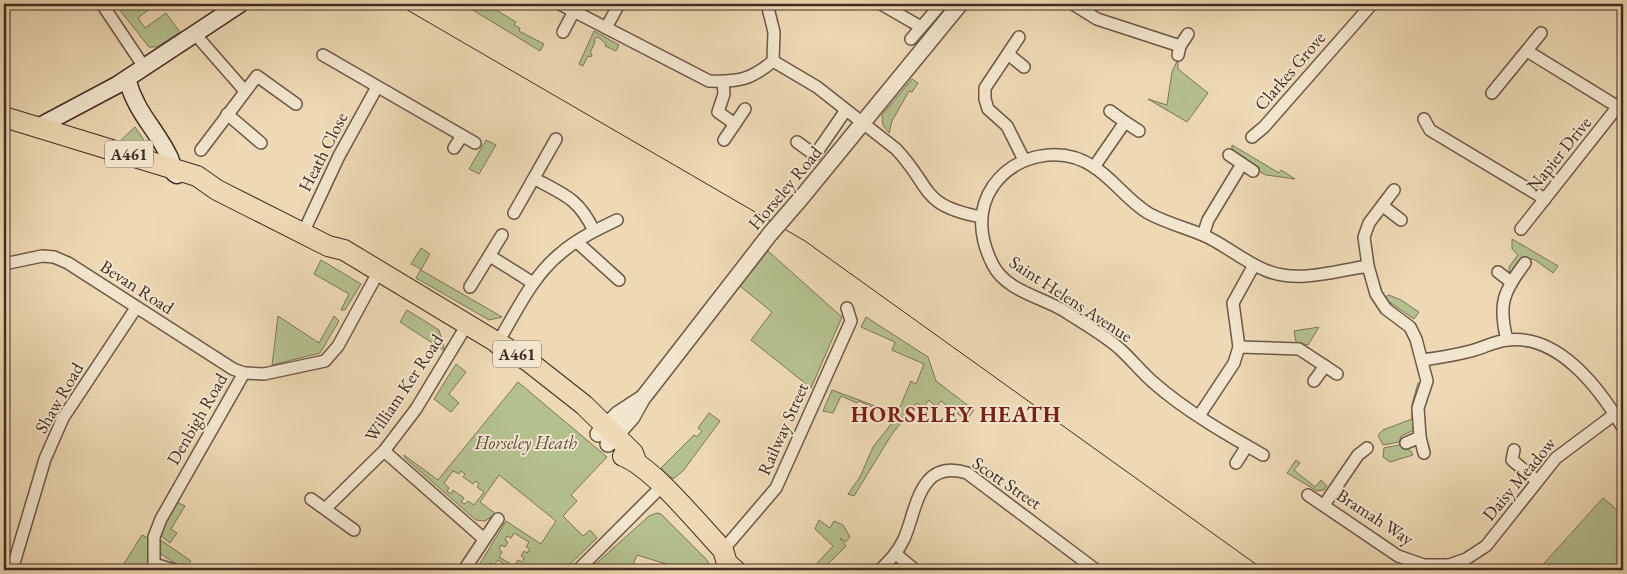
<svg xmlns="http://www.w3.org/2000/svg" width="1627" height="574" font-family="'EB Garamond',serif">
<rect width="100%" height="100%" fill="#edd9b4"/>
<filter id="stains"><feTurbulence type="fractalNoise" baseFrequency=".004" numOctaves="4"/><feColorMatrix values="0 0 0 0 .2 0 0 0 0 .09 0 0 0 0 .02 0 0 0 .5 -.17"/></filter>
<radialGradient id="worn" r=".72"><stop offset=".6" stop-color="#630" stop-opacity="0"/><stop offset="1" stop-color="#630" stop-opacity=".3"/></radialGradient>
<!-- green -->
<g fill="#b5c08f" stroke="#7c7659" fill-rule="evenodd">
<polygon points="115,4 156,4 138,18 145,28 166,13 180,32 157,47 149,47"/>
<polygon points="463,4 486,4 516,22 514,25 520,28 519,31 544,44 540,51"/>
<polygon points="594,31 619,45 616,51 605,46 606,44 598,37 594,39 595,42 590,53 592,54 591,57 588,56 583,66 579,64"/>
<polygon points="1178,59 1178,69 1208,93 1187,122 1148,99 1167,105 1172,72"/>
<polygon points="912,79 918,83 912,92 909,91 892,121 889,133 883,125 882,115"/>
<polygon points="135,127 148,146 144,149 120,141"/>
<polygon points="486,140 496,145 479,174 469,169"/>
<polygon points="1232,145 1279,173 1281,170 1295,179 1266,175 1258,171 1260,168 1232,149"/>
<polygon points="1512,239 1558,266 1553,273 1535,260 1527,258 1514,271 1509,272 1509,267 1518,255 1512,249"/>
<polygon points="421,248 430,254 421,270 502,317 489,320 416,278 421,269 411,264"/>
<polygon points="768,251 842,317 811,388 751,340 772,312 740,286"/>
<polygon points="321,260 361,284 345,310 341,310 349,294 314,274"/>
<polygon points="1389,295 1401,300 1419,312 1414,319 1388,301 1385,297"/>
<polygon points="407,310 439,330 444,347 443,350 400,322"/>
<polygon points="278,316 319,343 334,316 339,321 320,353 272,365"/>
<polygon points="866,317 928,357 936,381 974,410 966,420 941,401 936,407 929,400 923,408 917,403 892,434 854,496 848,494 860,477 873,447 896,418 859,401 857,403 841,396 833,413 823,411 832,390 897,414 911,381 916,384 924,364 892,350 895,342 861,327"/>
<polygon points="1319,327 1308,345 1296,342 1294,331"/>
<polygon points="456,364 466,372 449,394 459,403 451,412 434,399"/>
<path d="M 518,382 L 607,457 L 571,495 L 577,501 L 563,516 L 583,536 L 590,530 L 597,538 L 564,570 L 512,570 L 498,560 L 494,565 L 491,563 L 488,566 L 491,570 L 476,570 L 506,521 L 541,544 L 556,521 L 499,475 L 480,502 L 496,514 L 485,521 L 476,520 L 405,458 L 404,455 L 438,480 ZM 453,471 L 459,474 L 461,471 L 465,474 L 463,477 L 473,484 L 476,481 L 479,484 L 477,487 L 484,492 L 474,505 L 468,501 L 465,504 L 461,502 L 464,498 L 453,490 L 451,494 L 447,491 L 449,488 L 444,483 ZM 514,533 L 529,542 L 526,547 L 530,549 L 527,553 L 524,551 L 521,556 L 524,558 L 522,562 L 518,560 L 514,566 L 499,557 L 502,552 L 499,549 L 501,545 L 505,547 L 508,542 L 505,540 L 507,536 L 511,538 Z"/>
<polygon points="1418,383 1422,383 1414,430 1401,436 1399,442 1383,445 1378,435 1383,430 1412,419 1412,404"/>
<polygon points="709,413 720,421 683,471 673,479 661,468 694,435 697,437 702,431 698,428"/>
<polygon points="1399,445 1411,451 1413,455 1390,462 1383,457 1384,448"/>
<polygon points="1296,460 1300,463 1294,470 1315,487 1321,480 1327,486 1324,490 1317,491 1287,473"/>
<polygon points="1603,498 1623,515 1623,570 1538,570"/>
<polygon points="176,502 185,506 171,529 177,533 170,543 161,536 165,522"/>
<polygon points="657,513 661,514 706,559 713,570 679,570 679,568 637,555 631,570 605,564 603,570 589,570 649,516"/>
<polygon points="819,520 830,528 834,521 843,525 850,537 846,542 840,538 846,546 822,570 811,570 833,546 815,529"/>
<polygon points="142,535 151,540 147,570 120,570"/>
<polygon points="159,539 191,561 185,569 159,553"/>
</g>
<g fill="none" stroke-linecap="round" stroke-linejoin="round">
<!-- minor casing -->
<g stroke="#6d5747" stroke-width="14">
<g id="minor">
<polyline points="102,4 144,67"/>
<path d="M 560,4 L 709,81 C 738,82 751,80 773,61 L 774,32 L 767,4"/>
<polyline points="881,4 921,27"/>
<polyline points="1073,4 1097,19 1180,46"/>
<polyline points="606,28 619,4"/>
<polyline points="563,32 574,11"/>
<polyline points="195,34 244,90"/>
<polyline points="1019,37 985,88 985,99 988,109 1007,126 1024,160"/>
<polyline points="911,39 941,4"/>
<polyline points="1527,51 1618,107"/>
<polyline points="1008,54 1024,67"/>
<polyline points="323,55 475,143"/>
<polyline points="1178,55 1180,46 1188,34"/>
<path d="M 773,61 L 817,87 L 896,149 C 933,188 919,205 981,217"/>
<polyline points="723,82 724,94 718,112 735,124"/>
<polyline points="1492,93 1541,33"/>
<polyline points="1110,111 1125,122"/>
<polyline points="227,114 261,143"/>
<polyline points="1424,119 1430,130 1545,199"/>
<polyline points="1252,137 1264,127 1372,4"/>
<polyline points="724,140 745,109"/>
<polyline points="797,142 815,155 846,110"/>
<polyline points="454,148 462,136"/>
<polyline points="201,150 257,76 296,104"/>
<polyline points="1229,155 1253,171"/>
<polyline points="1094,167 1125,122 1139,131"/>
<path d="M 535,179 C 565,195 579,199 594,231"/>
<polyline points="1394,190 1369,223 1364,237 1368,266 1376,294 1386,309 1410,327 1416,339 1427,381 1418,408 1420,437 1406,443"/>
<polyline points="1383,206 1401,220"/>
<polyline points="514,213 556,139"/>
<polyline points="1521,229 1623,100"/>
<polyline points="303,233 339,156 377,87"/>
<polyline points="1203,235 1208,220 1242,164"/>
<polyline points="577,242 619,280"/>
<polyline points="490,256 533,283"/>
<polyline points="4,264 42,256 54,257 68,263 233,369 244,373"/>
<polyline points="1498,272 1511,282"/>
<polyline points="470,287 502,235"/>
<path d="M 1507,340 C 1498,304 1503,292 1525,263"/>
<path d="M 495,347 C 515,315 531,277 561,253 C 577,239 598,229 617,220"/>
<polyline points="1239,347 1299,349 1337,374"/>
<path d="M 1422,360 C 1438,358 1455,355 1471,351 C 1483,348 1495,341 1508,340 C 1559,334 1600,389 1623,428"/>
<polyline points="1314,381 1325,366"/>
<polyline points="1199,416 1234,363 1239,347 1233,303 1254,265"/>
<polyline points="1420,437 1424,453"/>
<polyline points="1514,450 1512,460 1536,480"/>
<polyline points="384,451 484,539"/>
<path d="M 1263,455 C 1226,434 1186,411 1154,383 C 1142,373 1133,361 1121,350 C 1106,336 1084,324 1066,312 C 1043,297 1007,292 993,265 C 980,240 976,211 993,186 C 1016,154 1061,145 1094,167 C 1113,179 1127,200 1148,213 C 1166,223 1184,227 1203,235 C 1224,244 1243,261 1265,270 C 1297,284 1335,271 1368,266"/>
<polyline points="1236,463 1247,446"/>
<polyline points="1308,495 1398,556 1424,565 1449,565 1450,570"/>
<polyline points="311,499 354,530"/>
<polyline points="1324,505 1358,455 1367,448"/>
<polyline points="326,508 384,451 416,409 468,323"/>
<polyline points="723,550 776,488 851,321 847,308"/>
<polyline points="896,554 915,570"/>
<polyline points="154,564 174,570"/>
<polyline points="1449,565 1466,559 1486,546 1556,458 1615,414"/>
<polyline points="12,570 45,459 63,418 136,308"/>
<polyline points="154,570 154,537 161,519 244,373 264,374 325,361 338,346 380,269"/>
<polyline points="464,570 498,519"/>
<polyline points="578,570 662,486"/>
<path d="M 880,570 C 890,560 898,552 904,539 C 917,509 919,458 967,473 L 1096,570"/>
</g>
</g>
<!-- tertiary casing -->
<g stroke="#6d5747" stroke-width="18">
<g id="tertiary">
<polyline points="802,197 960,4"/>
<polyline points="598,434 618,414 641,399"/>
<polyline points="608,444 632,417 642,399 770,234"/>
</g>
</g>
<!-- secondary casing -->
<g stroke="#422c23" stroke-width="19">
<g id="secondary">
<path d="M 127,79 C 137,115 156,128 170,158 C 172,163 172,168 174,173 L 177,175"/>
<polyline points="38,127 117,85 240,4"/>
</g>
</g>
<!-- trunk casing -->
<g stroke="#422c23" stroke-width="22">
<g id="trunk">
<polyline points="4,117 197,176 217,190 328,246 344,250 528,361 584,405 633,453 636,461"/>
<path d="M 623,456 C 653,467 699,525 723,550 L 727,563 L 735,570"/>
</g>
</g>
<!-- minor -->
<use href="#minor" stroke="#f3e6ce" stroke-width="11"/>
<!-- tertiary -->
<use href="#tertiary" stroke="#f3e6ce" stroke-width="15"/>
<!-- secondary -->
<use href="#secondary" stroke="#f3e6ce" stroke-width="16"/>
<!-- trunk -->
<use href="#trunk" stroke="#edd9b4" stroke-width="20"/>
<!-- tram -->
<polyline stroke="#422c23" stroke-width="1" points="397,4 805,241 1264,570"/>
<!-- tertiary-bridge casing -->
<g stroke="#6d5747" stroke-width="18" stroke-linecap="butt">
<polyline id="tertiary-bridge" points="770,234 802,197"/>
</g>
<!-- tertiary-bridge -->
<use href="#tertiary-bridge" stroke="#f3e6ce" stroke-width="15"/>
</g>
<g text-anchor="middle" stroke-width="4" stroke-linejoin="round" paint-order="stroke">
<!-- shield labels -->
<g fill="#f3e6ce" stroke="#776456" stroke-width="1">
<rect x="105" y="140.5" width="48" height="27" rx="4"/>
<rect x="493" y="340.5" width="48" height="27" rx="4"/>
</g>
<g font-size="16" font-weight="bold" fill="#422c23">
<text x="129" y="160">A461</text>
<text x="517" y="360">A461</text>
</g>
<!-- street labels -->
<g font-size="18" fill="#422c23" stroke="#f3e6ce">
<text transform="translate(1290 71) rotate(-49)" y="6">Clarkes Grove</text>
<text transform="translate(323 152) rotate(-63)" y="6">Heath Close</text>
<text transform="translate(1559 154) rotate(-51)" y="6">Napier Drive</text>
<text transform="translate(785 188) rotate(-50)" y="6">Horseley Road</text>
<text transform="translate(137 287) rotate(33)" y="6">Bevan Road</text>
<text transform="translate(1071 299) rotate(33)" y="6">Saint Helens Avenue</text>
<text transform="translate(404 388) rotate(-56)" y="6">William Ker Road</text>
<text transform="translate(59 398) rotate(-60)" y="6">Shaw Road</text>
<text transform="translate(197 419) rotate(-60)" y="6">Denbigh Road</text>
<text transform="translate(783 429) rotate(-66)" y="6">Railway Street</text>
<text transform="translate(1519 479) rotate(-50)" y="6">Daisy Meadow</text>
<text transform="translate(1007 483) rotate(34)" y="6">Scott Street</text>
<text transform="translate(1375 517) rotate(33)" y="6">Bramah Way</text>
</g>
<!-- park labels -->
<g font-size="18" font-style="italic" fill="#594a39" stroke="#f3e6ce">
<text x="526" y="449">Horseley Heath</text>
</g>
<!-- district labels -->
<g font-size="22" font-weight="bold" letter-spacing="1" fill="#7a1f14" stroke="#f3e6ce">
<text x="956" y="422">HORSELEY HEATH</text>
</g>
</g>
<!-- margin -->
<rect width="1627" height="574" fill="none" stroke="#edd9b4" stroke-width="20"/>
<rect x="5" y="5" width="1617" height="564" fill="none" stroke="#422c23" stroke-width="2.5"/>
<rect x="10" y="10" width="1607" height="554" fill="none" stroke="#422c23"/>
<rect width="100%" height="100%" filter="url(#stains)"/>
<rect width="100%" height="100%" fill="url(#worn)"/>
</svg>
